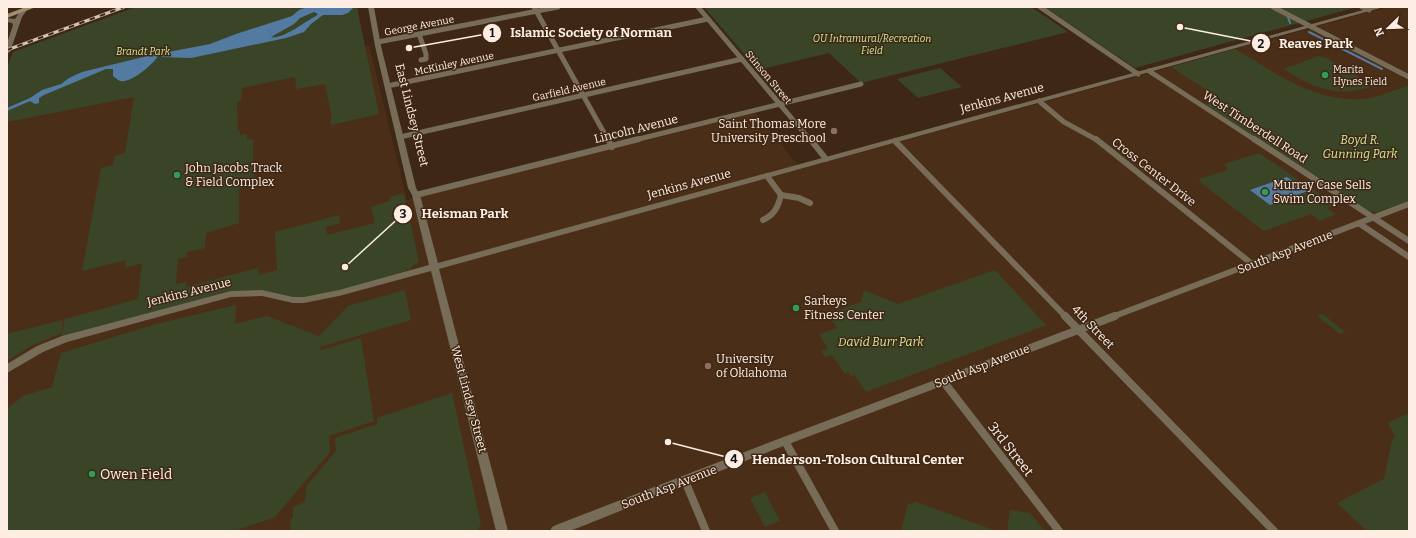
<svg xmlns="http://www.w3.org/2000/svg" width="1416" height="538" font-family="Bitter,serif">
<rect width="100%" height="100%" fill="#3e2714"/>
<!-- built -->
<polygon fill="#4b2e17" points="1388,7 1409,7 1409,531 7,531 7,117 369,45 407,200 756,113 801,169"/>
<!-- green -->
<g fill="#3a4528">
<polygon points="136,7 357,7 379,114 331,125 331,112 325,84 296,89 295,77 242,88 241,101 237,102 238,131 240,131 240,135 247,134 247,140 253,139 254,186 239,189 239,223 206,233 205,248 187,252 187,257 178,259 176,284 186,282 186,287 258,268 259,275 277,270 275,232 339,215 340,223 326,227 327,235 375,223 371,207 390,201 390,197 400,194 404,195 419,261 416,265 414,264 411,269 339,293 304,300 270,295 234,294 60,340 65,319 138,299 142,263 125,268 126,260 82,271 101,168 113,165 115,156 125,153 134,97 7,122 7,67 13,52"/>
<polygon points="704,7 1031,7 1068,32 861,83 829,53 758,70"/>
<polygon points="1045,7 1357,7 1135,68"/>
<path d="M 1235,49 C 1274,72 1314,102 1362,99 C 1378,98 1394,90 1409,85 L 1409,201 L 1379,212 L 1369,211 L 1205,105 L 1221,99 L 1171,67 Z"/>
<path d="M 1319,56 L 1326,58 L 1374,86 C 1335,98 1317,89 1283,69 Z"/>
<polygon points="940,68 962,87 918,98 897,79"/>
<polygon points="1259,153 1330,201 1333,205 1327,208 1336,214 1320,221 1311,214 1264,231 1201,183 1199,179 1228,170 1224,164"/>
<polygon points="995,270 1046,325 866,392 854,375 851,376 848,372 845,374 832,355 825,357 821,351 828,349 819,334 837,328 828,314 861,302 864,290 898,304"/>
<polygon points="405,290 411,320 320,347 321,350 361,338 374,421 329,436 330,452 275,517 234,531 7,531 7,409 23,396 52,387 61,353 153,325 236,305 235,324 267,316 319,336 348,306"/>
<polygon points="1323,314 1345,332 1340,334 1317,316"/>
<polygon points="63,320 61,333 29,347 7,361 7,334"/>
<polygon points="452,393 481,524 477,531 291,531 290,520 293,518 293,507 305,502 306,487 336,451 335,438 377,424 377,418"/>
<polygon points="1409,413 1409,531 1367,531 1337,503 1384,479 1392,440 1395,437 1388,423"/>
<polygon points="765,492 780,521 765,527 750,498"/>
<polygon points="914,501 996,531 901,531 908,503 913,505"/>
<polygon points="1010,510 1030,513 1045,531 1007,531"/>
</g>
<!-- water -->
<g fill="#537ba2" fill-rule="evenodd">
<path d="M 307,7 L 354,7 L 348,13 L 342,15 L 323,15 L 311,24 L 304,32 L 286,38 L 191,58 L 161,57 L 163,53 L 210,44 L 236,34 L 292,16 L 299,10 ZM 314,12 L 318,14 L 316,16 C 306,21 282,40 271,37 L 294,24 L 300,18 Z"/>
<path d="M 160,53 C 156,62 135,80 124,81 C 119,82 117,79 113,76 L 113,69 L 106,69 L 44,95 L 39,98 L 39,103 L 35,104 L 30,101 L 7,111 L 7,108 L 30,98 L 42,90 L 61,84 L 69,78 L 82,72 Z"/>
<polygon points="1287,177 1308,191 1270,205 1250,190"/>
</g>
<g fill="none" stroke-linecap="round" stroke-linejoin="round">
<!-- stream -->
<g stroke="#537ba2" stroke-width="2">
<polyline points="1288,17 1290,23"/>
<polyline points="1309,32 1382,69"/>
</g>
<!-- minor-far2 -->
<g stroke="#766c57" stroke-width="5">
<polyline points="534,7 608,140"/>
<polyline points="698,7 810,140"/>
<polyline points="1040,7 1138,74"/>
<polyline points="1273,7 1409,77"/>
<polyline points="1362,7 1369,10"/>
<polyline points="419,34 426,54 426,59 421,60"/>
<polyline points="378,42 558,7"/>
<polyline points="1149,71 1255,140"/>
<polyline points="392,85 708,19"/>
<polyline points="1039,101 1064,122 1097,140"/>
<polyline points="400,137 742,59"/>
<polyline points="635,140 861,84"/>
</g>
<!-- minor-far1 -->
<g stroke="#766c57" stroke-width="6">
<polyline points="608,139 612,147"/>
<polyline points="810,139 826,159"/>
<polyline points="1096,139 1252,264"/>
<polyline points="1254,139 1409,241"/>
<polyline points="895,141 1066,317"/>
<polyline points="416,195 639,139"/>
<polyline points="781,195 799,198 810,203"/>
<path d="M 763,220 C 775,214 778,207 781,195 L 767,176"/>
<polyline points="1360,224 1409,257"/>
<polyline points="1112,317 1409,204"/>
</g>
<!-- minor -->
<g stroke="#766c57" stroke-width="8">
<polyline points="1065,316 1274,531"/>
<polyline points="785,441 835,531"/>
<polyline points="685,481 706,531"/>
<polyline points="1059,531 943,381 1115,316"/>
</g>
<!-- tertiary -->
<g fill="#766c57" fill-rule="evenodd">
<polygon points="23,7 29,7 22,17 10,52 7,54 7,43 13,25 12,23 7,22 7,18 15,19"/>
<polygon points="368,7 374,7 381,46 416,188 420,195 438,263 1374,7 1384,7 439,269 508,531 496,531 431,271 339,296 304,303 293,303 262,296 231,297 67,342 43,352 7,373 7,364 37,346 62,336 231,291 262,290 293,297 304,297 339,290 429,265 412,195 408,188 375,46"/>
<polygon points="943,377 947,378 948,381 947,384 773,450 570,531 550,531 552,527 556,525 765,444"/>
</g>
<!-- secondary -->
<polygon fill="#9f8f6d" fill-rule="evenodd" points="26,7 36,7 7,18 7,14"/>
<!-- rail casing -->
<g stroke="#d2c1b4" stroke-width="3">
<polyline id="rail" points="7,50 124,7"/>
</g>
<!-- rail -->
<use href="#rail" stroke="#3e2714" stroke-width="2" stroke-dasharray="5.5" stroke-linecap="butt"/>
</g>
<!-- markers -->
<g fill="#2e9e5b" stroke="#3e2714" stroke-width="1.5">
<circle cx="1325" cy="75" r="4"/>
<circle cx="177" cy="175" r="4"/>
<circle cx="1265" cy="192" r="4"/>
<circle cx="796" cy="308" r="4"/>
<circle cx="92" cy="474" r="4"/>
</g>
<g fill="#8d6e63" stroke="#3e2714" stroke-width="1.5">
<circle cx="834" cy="131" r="4"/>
<circle cx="708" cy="366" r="4"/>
</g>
<g text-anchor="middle" stroke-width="3" stroke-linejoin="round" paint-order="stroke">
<!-- far-street labels -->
<g font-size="10" fill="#fdede2" stroke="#3e2714">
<text transform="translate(419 25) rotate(-11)" y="4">George Avenue</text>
<text transform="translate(454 63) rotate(-12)" y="4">McKinley Avenue</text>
<text transform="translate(769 77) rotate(50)" y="4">Stinson Street</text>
<text transform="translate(569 89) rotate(-13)" y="4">Garfield Avenue</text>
</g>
<!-- far-park labels -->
<g font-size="10" font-style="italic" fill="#cbe99c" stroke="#3e2714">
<text x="872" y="42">OU Intramural/Recreation<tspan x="872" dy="12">Field</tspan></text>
<text x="143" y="55">Brandt Park</text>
</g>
<!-- far-poi labels -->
<g font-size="10" fill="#fdede2" stroke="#3e2714" text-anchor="start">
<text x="1333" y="73">Marita<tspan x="1333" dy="12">Hynes Field</tspan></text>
</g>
<!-- street labels -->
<g font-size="12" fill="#fdede2" stroke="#3e2714">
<text transform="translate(1002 98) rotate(-15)" y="4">Jenkins Avenue</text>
<text transform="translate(412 115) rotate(76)" y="4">East Lindsey Street</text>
<text transform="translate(1255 127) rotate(33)" y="4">West Timberdell Road</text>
<text transform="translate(636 129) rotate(-14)" y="4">Lincoln Avenue</text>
<text transform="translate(1154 172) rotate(38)" y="4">Cross Center Drive</text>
<text transform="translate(689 184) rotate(-15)" y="4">Jenkins Avenue</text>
<text transform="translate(1285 252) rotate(-21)" y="4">South Asp Avenue</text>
<text transform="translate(189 292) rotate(-14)" y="4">Jenkins Avenue</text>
<text transform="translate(1093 327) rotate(46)" y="4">4th Street</text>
<text transform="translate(982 366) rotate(-21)" y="4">South Asp Avenue</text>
<text transform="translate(469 399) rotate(75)" y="4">West Lindsey Street</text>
<text transform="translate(669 487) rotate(-21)" y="4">South Asp Avenue</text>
</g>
<!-- poi labels -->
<g font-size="12" fill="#fdede2" stroke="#3e2714" text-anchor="start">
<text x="826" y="128" text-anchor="end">Saint Thomas More<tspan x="826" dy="14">University Preschool</tspan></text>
<text x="185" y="172">John Jacobs Track<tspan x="185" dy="14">&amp; Field Complex</tspan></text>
<text x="1273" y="189">Murray Case Sells<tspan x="1273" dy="14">Swim Complex</tspan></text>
<text x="804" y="305">Sarkeys<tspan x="804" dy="14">Fitness Center</tspan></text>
<text x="716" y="363">University<tspan x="716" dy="14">of Oklahoma</tspan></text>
</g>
<!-- park labels -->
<g font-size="12" font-style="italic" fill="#cbe99c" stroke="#3e2714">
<text x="1360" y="144">Boyd R.<tspan x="1360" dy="14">Gunning Park</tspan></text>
<text x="881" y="346">David Burr Park</text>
</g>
<!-- near-street labels -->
<g font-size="14" fill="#fdede2" stroke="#3e2714">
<text transform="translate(1011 449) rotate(52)" y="5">3rd Street</text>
</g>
<!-- near-poi labels -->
<g font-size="14" fill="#fdede2" stroke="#3e2714" text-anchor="start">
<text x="100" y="479">Owen Field</text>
</g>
</g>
<!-- callouts -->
<path fill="none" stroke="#fdede2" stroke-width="1.5" d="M409 48L492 33M1180 27L1261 43M345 267L403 214M668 442L734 459"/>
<g fill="#fdede2" stroke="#3e2714" stroke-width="1.5">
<circle cx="409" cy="48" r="4"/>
<circle cx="1180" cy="27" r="4"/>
<circle cx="345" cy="267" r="4"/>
<circle cx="668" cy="442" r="4"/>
<circle cx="492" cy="33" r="10"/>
<circle cx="1261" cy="43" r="10"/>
<circle cx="403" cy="214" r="10"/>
<circle cx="734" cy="459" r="10"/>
</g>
<g font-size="12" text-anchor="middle" font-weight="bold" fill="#111">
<text x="492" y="37">1</text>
<text x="1261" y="48">2</text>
<text x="403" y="218">3</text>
<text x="734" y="463">4</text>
</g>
<g font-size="13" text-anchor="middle" font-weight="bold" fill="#fdede2" stroke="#3e2714" stroke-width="3" stroke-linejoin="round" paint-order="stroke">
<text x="591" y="37">Islamic Society of Norman</text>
<text x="1316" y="48">Reaves Park</text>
<text x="465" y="218">Heisman Park</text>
<text x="858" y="464">Henderson-Tolson Cultural Center</text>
</g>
<!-- border -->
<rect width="1416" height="538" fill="none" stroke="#fdede2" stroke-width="16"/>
<!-- north arrow -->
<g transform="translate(1388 28) rotate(247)" stroke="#3e2714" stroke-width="3" paint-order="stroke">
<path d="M0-3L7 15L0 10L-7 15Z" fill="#fdede2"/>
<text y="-6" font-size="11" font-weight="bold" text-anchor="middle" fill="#fdede2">N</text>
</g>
</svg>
